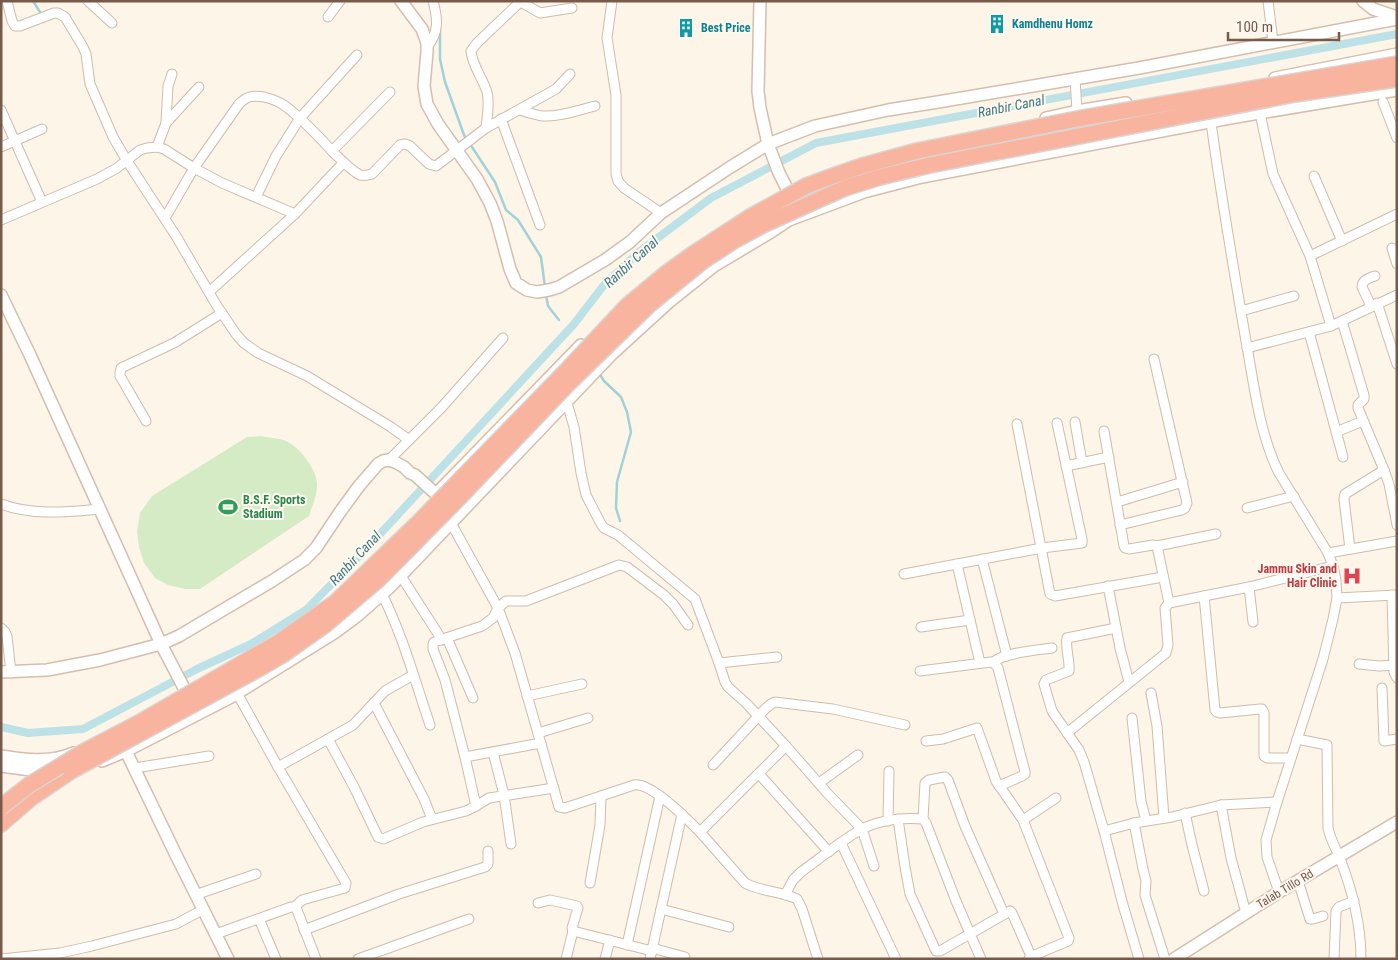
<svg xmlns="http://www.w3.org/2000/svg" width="1398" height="960" font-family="'Roboto Condensed',sans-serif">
<rect width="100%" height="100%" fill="#fdf5e8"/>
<!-- green -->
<path fill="#d5ebc6" d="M 262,436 C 270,438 279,438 286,441 C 299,446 318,471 317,485 C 317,496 312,506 309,516 L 200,589 L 185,589 L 168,585 L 155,578 L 144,563 L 139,547 L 137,531 L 140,513 L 152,496 L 247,437 Z"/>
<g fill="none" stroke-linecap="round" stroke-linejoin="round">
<!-- stream -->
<g stroke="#a1d2d9" stroke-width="2.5">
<polyline points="33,1 40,12"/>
<polyline points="440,27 440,59 445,82 464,135 467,140"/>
<polyline points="470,144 495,182 506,210 518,220 541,257 545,287"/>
<polyline points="546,295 548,306 559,320"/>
<polyline points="599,373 604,381 621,397 627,412 631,432 617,482 616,508 620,521"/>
</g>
<!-- canal -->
<polyline stroke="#bce2e7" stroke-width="8" points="1,727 28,733 83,729 197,669 251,644 306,610 368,547 574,324 604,285 639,252 711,198 816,143 1397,34"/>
<!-- street casing -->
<g stroke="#cfbcad" stroke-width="11">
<g id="street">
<polyline points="7,1 12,21 15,26 20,26 54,13 58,13 65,17 83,47 86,54 90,84 113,137 127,161 176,236 217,306 236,334 244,343 258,353 307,376 391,427 409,440"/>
<polyline points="88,1 112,23"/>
<polyline points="612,1 607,38 616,95 616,174 618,181 624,188 661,213"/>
<polyline points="1268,1 1273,42"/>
<polyline points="521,2 540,13 572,8"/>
<polyline points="328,17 340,1"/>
<path d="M 427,47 C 439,33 438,19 433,1"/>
<polyline points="1075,78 1077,111"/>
<polyline points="1383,102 1397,138"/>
<polyline points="1,110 42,202"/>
<path d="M 519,110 C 527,112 535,115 543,116 C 560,117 579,110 595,106"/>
<path d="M 1210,115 C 1220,190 1233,266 1246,341 C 1254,384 1259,433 1279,473 L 1328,553 L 1333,566 L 1336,580 L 1337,598 L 1333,619 L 1323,659 L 1277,802 L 1266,840 L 1267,857 L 1279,892"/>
<polyline points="1261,118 1273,174 1310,256 1331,326"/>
<polyline points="501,119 540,225"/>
<polyline points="166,123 199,87"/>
<path d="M 486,128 C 487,117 490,104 487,92 C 483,79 472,65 471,51 L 477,43 L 521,1"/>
<polyline points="1,147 42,129"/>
<polyline points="157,147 166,123 168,86 172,74"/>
<polyline points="332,151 390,92"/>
<polyline points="1314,176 1342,241"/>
<polyline points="256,197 276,156 300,118 357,55"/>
<path d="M 165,218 L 194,168 L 239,104 C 247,96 253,95 264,97 C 272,99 279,101 285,106 C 303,119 318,136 333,152 C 341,160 350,170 360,175 C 365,176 367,175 372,174 L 400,145 C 404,143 406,144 410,146 L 429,164 L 436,166 L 486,128 L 556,89 L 570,74"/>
<polyline points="1,220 97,179 117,168 140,150 147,148 157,147 164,149 194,168 222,183 295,214"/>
<polyline points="1392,248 1397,264"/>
<polyline points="1310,256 1397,214"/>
<polyline points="209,292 295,214 343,163"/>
<polyline points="1377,303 1397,364"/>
<path d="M 1371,306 L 1362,287 C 1362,280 1369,278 1375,276"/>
<polyline points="1241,311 1294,296"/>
<polyline points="1342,321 1364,395 1364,399 1358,405 1358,408 1384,470 1389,484 1397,525"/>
<polyline points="1309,332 1343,457"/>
<polyline points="1247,348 1331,326 1397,295"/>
<polyline points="567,403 574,427 581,473 586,495 601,524 604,528 618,535 695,599 719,663 725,682 728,687 746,703 786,746 828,794 862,829 874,866"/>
<polyline points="146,421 120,376 120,373 121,368 174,343 222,313"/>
<polyline points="1075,422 1082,463"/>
<polyline points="1017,424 1050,594 1055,596 1163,577"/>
<polyline points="1104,431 1124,546 1125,548 1129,549 1153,545 1157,546 1169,603"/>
<polyline points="1336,432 1363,421"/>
<polyline points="389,460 442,407 503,338"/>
<polyline points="1066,466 1109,457"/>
<polyline points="1117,502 1183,482"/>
<path d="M 1,504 C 33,516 67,512 100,509"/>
<polyline points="1247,508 1294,496"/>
<path d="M 451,523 L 498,608 L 515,653 L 559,807 L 565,808 L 634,785 C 651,782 688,820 700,832"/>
<polyline points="1120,525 1182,510 1185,508 1187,503 1154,359"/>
<polyline points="1157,546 1216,534"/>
<polyline points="1350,549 1344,499 1345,494 1384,470"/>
<polyline points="1328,553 1397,541"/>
<polyline points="982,559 1007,656"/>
<polyline points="957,564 980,663"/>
<polyline points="904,574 1042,548 1082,543 1082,539 1057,423"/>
<polyline points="401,576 442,640"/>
<polyline points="1108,586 1120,648 1129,682"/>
<polyline points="1249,587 1253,622"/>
<path d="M 382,594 C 403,636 415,681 430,725"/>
<polyline points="1392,595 1394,672 1397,678"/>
<polyline points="1204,596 1215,710 1217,712 1220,713 1260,709 1262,709 1264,713 1264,756 1267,758 1291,758"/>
<polyline points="1337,598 1396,595"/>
<polyline points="921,627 970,620"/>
<polyline points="1,628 5,632 7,636 11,673"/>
<path d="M 1116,628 L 1067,638 C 1065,648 1070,660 1069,671 L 1046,680 L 1044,684 L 1052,711 L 1079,750 L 1084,762 L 1104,831 L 1123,905 L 1139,959"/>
<polyline points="447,638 473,698"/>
<polyline points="719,663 777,657"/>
<path d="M 993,663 C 1000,653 1039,650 1052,648"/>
<polyline points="1359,664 1379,666 1397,665"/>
<polyline points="920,671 991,662 995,664 998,668 1025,772 1025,774 1022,776 999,786"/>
<polyline points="1382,688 1384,741 1397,739"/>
<polyline points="237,693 278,767 346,883 345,888 302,900 295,907"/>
<polyline points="1151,693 1157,726 1164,818"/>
<polyline points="527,696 582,684"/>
<polyline points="374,703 424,799 432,819"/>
<polyline points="1132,718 1141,801 1146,821"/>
<polyline points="538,733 588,718"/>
<polyline points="1067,733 1166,653 1168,645 1165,608 1169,603 1249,587 1333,566"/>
<polyline points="328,739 354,787 378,837 383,839 423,822 466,811 476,806 489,798 554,788"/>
<path d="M 1297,739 L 1327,745 L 1328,828 C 1330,838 1335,847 1339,856 C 1352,889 1361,923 1361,959"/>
<polyline points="926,741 943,739 977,728 996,781 1023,820 1069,938 1068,941 1030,957 1029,959"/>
<path d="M 786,746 L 700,832 L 745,883 C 761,892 781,891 797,899 L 802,909 L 818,959"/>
<polyline points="493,752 504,795 511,844"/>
<polyline points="465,757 541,743"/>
<polyline points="713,765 765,709 771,704 775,702 833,709 905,725"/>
<polyline points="278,767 353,725 385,691 413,675"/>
<polyline points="135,768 209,756"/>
<polyline points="759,774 829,852"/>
<polyline points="819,783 858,755"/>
<polyline points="1221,805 1231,858 1246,913"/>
<polyline points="476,806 465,757 445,680 433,649 433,644 434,642 482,626 493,618 498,608 506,601 526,601 619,565 627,567 664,595 673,604 688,625"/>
<polyline points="1185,813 1192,845 1204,891"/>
<polyline points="898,819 905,867 910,894 936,951 940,951 1010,911 1012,913 1031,956"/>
<polyline points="923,819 925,783 929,780 945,777 948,780 965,826 1004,914"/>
<polyline points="1023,820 1056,798"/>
<polyline points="888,821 889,771"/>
<polyline points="1134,823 1143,869 1146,881 1145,895 1165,959"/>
<polyline points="1104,831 1134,823 1172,817 1221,805 1277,802"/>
<polyline points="841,843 896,959"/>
<polyline points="1298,881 1310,919 1313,919 1323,916"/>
<polyline points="590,883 600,825 601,796"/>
<polyline points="195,895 256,874"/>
<path d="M 785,895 L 793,880 L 801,872 C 821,858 840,841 862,829 C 879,820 904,817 923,819 L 926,823 L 956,901 L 981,959"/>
<polyline points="538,903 550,900 577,906 578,908 572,928 573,931 652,951"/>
<polyline points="661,909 729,927"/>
<polyline points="259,919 276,959"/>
<polyline points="304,930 399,894 485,867 488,864 488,851"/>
<polyline points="216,934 291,907 295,907 297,910 316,959"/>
<polyline points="627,945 660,796"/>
<polyline points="652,948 685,957"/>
<polyline points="1,959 60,953 92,946 176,924 204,909"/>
<polyline points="358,959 469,919"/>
<polyline points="566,959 573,931"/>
<polyline points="605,959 610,940"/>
<polyline points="650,959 682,814"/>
<polyline points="1334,959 1336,911 1339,907 1354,901"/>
</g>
</g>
<!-- secondary casing -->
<g stroke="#d5bead" stroke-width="14">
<g id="secondary">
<polyline points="401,1 422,29 427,43 427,52 424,86 427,104 438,124 477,179 490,203 497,221 510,269 516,283 527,290 537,292 549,290 559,287 605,260 630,242 661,213 729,168 768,144 815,126 888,110 944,101 1139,68 1397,19"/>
<polyline points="760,1 758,91 760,108 768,144 779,173 795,204 795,210 792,217"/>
<polyline points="1363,1 1373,9 1397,17"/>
<polyline points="1275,78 1397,54"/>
<polyline points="1046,118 1077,111 1126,103"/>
<polyline points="1,295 30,355 161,644 185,690"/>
<polyline points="439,491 581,345"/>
<polyline points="1,672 47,670 100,660 161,644 179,636 272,581 304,560 316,548 340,512 359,486 378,464 383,461 389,460 395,462 404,467 410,473 415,475 436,494"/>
<polyline points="123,745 176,855 228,959"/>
<path d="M 1,756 C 24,760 51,763 73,753"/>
<polyline points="102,761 126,751 231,697 334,633 357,616 390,587 612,354 669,302 714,266 771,232 789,220 864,192 922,177 1230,118 1397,90"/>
<polyline points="1,766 31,770 54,770"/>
<polyline points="1174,959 1279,892 1397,822"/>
</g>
</g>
<!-- highway casing -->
<g stroke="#dcd4d0" stroke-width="18">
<polyline id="highway" points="1,824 31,798 71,771"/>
</g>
<!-- street -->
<use href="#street" stroke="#fff" stroke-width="9"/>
<!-- secondary -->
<use href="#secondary" stroke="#fff" stroke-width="11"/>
<!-- highway -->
<use href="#highway" stroke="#f8b49e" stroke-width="15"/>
<!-- highway-bridge casing -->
<g stroke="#dcd4d0" stroke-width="18" stroke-linecap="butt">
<g id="highway-bridge">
<polyline points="71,771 260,668 284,654 325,625 379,579 457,500 566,386 649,305 703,261 735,240 765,224 818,200 845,188 880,177 930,165 1295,94 1397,79"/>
<polyline points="1,807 29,785 85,751 137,724 279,642 336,602 418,523 567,370 628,305 668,272 693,254 750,217 790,195 806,186 836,175 862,166 917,151 1082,118 1397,64"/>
</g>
</g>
<!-- highway-bridge -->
<use href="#highway-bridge" stroke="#f8b49e" stroke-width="15"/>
</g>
<!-- icons -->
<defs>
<g id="building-bare" transform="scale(1.5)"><path d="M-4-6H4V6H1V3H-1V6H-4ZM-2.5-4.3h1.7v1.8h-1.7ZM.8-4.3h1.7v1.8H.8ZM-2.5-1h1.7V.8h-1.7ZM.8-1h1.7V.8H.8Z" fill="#0f9aa8" stroke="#fff8ef" stroke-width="2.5" paint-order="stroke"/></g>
<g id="stadium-bare" transform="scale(1.5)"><path d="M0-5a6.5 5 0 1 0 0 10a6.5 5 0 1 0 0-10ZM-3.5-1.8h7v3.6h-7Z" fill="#2e9e5b" stroke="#fff8ef" stroke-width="2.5" paint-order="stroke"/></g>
<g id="hospital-bare" transform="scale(1.5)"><path d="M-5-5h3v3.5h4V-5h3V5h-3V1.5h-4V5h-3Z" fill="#e0444e" stroke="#fff8ef" stroke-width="2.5" paint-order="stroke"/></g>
</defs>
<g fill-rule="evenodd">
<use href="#building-bare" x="997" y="24"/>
<use href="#building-bare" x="686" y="28"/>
<use href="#stadium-bare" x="228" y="507"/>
<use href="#hospital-bare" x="1352" y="576"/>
</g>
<g text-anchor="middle" stroke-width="4" stroke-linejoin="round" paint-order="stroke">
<!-- culture labels -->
<g font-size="12" font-weight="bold" fill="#0d838f" stroke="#fff8ef" text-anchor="start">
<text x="1012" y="28">Kamdhenu Homz</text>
<text x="701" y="32">Best Price</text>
</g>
<!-- leisure labels -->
<g font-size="12" font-weight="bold" fill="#27864d" stroke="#fff8ef" text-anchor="start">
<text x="243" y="504">B.S.F. Sports<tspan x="243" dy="14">Stadium</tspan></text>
</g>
<!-- health labels -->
<g font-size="12" font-weight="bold" fill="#be3a42" stroke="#fff8ef" text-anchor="end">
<text x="1337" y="573">Jammu Skin and<tspan x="1337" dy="14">Hair Clinic</tspan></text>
</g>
<!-- street labels -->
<g font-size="12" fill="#785a4b" stroke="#fff8ef">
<text transform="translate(1285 889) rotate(-31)" y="4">Talab Tillo Rd</text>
</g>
<!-- water labels -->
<g font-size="14" font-style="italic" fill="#417a84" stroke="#fff8ef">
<text transform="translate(1011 106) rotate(-11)" y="5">Ranbir Canal</text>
<text transform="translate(631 262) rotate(-42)" y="5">Ranbir Canal</text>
<text transform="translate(355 558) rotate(-47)" y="5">Ranbir Canal</text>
</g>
</g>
<!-- border -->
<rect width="1398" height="960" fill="none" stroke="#785a4b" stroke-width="5"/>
<!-- scale -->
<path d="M1228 32v8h111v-8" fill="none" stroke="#785a4b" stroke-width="2.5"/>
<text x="1236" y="32" font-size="15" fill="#785a4b" stroke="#fff8ef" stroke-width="4" paint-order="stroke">100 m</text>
</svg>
